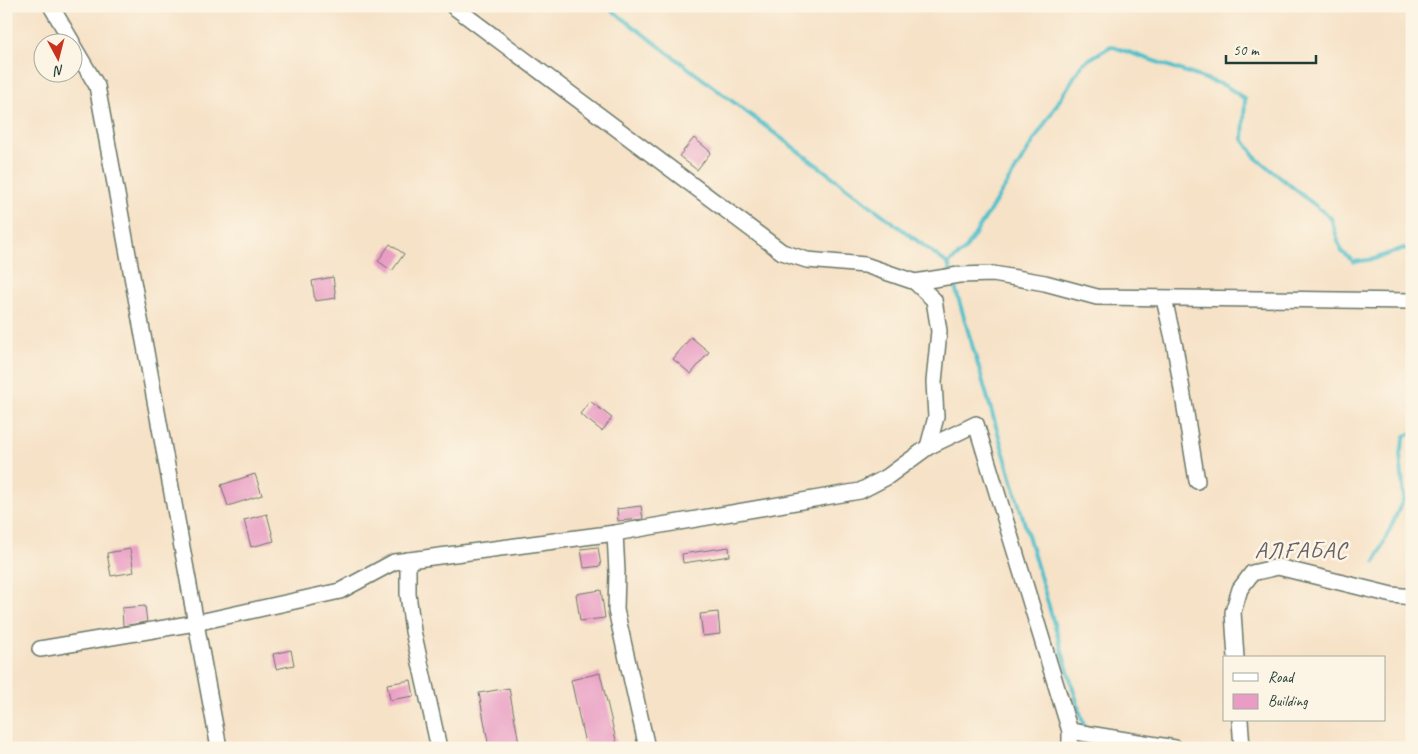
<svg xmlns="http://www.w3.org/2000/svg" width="1418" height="754" font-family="Caveat,sans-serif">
<rect width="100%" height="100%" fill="#fcf5e5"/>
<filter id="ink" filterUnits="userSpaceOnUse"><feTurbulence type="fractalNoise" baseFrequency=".02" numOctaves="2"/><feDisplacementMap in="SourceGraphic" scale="10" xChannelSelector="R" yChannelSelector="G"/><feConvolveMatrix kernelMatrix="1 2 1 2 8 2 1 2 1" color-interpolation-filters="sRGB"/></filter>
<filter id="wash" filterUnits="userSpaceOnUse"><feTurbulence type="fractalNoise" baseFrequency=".0096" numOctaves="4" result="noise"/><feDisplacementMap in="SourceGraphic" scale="20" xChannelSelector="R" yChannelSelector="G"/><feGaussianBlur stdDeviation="1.12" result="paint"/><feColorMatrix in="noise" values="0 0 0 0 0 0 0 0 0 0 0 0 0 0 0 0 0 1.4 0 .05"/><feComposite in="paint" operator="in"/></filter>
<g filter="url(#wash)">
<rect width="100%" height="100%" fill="#f6e2c7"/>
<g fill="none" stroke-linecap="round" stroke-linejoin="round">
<!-- stream -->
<g stroke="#53c0cb" stroke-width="4">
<polyline points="606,6 948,264 951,273"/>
<polyline points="948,264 965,250 1083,63 1111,46 1226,86 1245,99 1243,139 1256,158 1331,218 1341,251 1354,262 1374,259 1404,248 1412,252"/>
<polyline points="953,280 1085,729"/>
<polyline points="1375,562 1404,498 1400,454 1405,436 1412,433"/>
<polyline points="1087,738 1090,748"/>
</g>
</g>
<g id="blocks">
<!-- building -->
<g fill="#e99dc4">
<polygon points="694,138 711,152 697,170 679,156"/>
<polygon points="390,244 404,254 392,271 378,261"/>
<polygon points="333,277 336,298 315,301 312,281"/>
<polygon points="691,337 709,352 691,374 673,359"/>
<polygon points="590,401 612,418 602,431 580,414"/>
<polygon points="255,474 262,495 228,506 221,485"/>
<polygon points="641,506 643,519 618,521 617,509"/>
<polygon points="267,514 274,541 251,547 244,520"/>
<polygon points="598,547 601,566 584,568 581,549"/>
<polygon points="729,547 730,556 683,563 682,554"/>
<polygon points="130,549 134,572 111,576 107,553"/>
<polygon points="601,590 605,618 580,621 576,594"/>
<polygon points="145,606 147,622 123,626 122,608"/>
<polygon points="718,612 720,634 703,636 700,614"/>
<polygon points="291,650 294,665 276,669 273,654"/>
<polygon points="600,673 618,748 586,748 571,680"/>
<polygon points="411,680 414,696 390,700 387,684"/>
<polygon points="509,688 520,748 489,748 479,693"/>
</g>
</g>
</g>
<g filter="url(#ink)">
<use href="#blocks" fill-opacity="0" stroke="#6a7767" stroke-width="1"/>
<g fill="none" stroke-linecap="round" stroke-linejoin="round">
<!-- minor casing -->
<g stroke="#6a7767" stroke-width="18">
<g id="minor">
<polyline points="51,6 72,42"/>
<polyline points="453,6 782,252 807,260 865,265 915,282 934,300 939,331 934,382 936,417 928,447"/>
<polyline points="72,44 97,86 219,748"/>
<polyline points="915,282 959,275 993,274 1045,283 1097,297 1412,301"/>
<polyline points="1164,299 1175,347 1197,481"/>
<polyline points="615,533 617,572 616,610 647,748"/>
<polyline points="408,560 408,594 413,631 439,748"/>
<polyline points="40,649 195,623 340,591 394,562 615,533 860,491 887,477 928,447 976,424 1070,731 1070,748"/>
<polyline points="1236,658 1233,612 1240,589 1252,573 1278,567 1392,595 1412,597"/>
<polyline points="1240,720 1242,748"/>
<polyline points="1070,731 1175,748"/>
</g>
</g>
<!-- minor -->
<use href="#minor" stroke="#fff" stroke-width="15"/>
</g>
</g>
<g text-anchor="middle" stroke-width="5" stroke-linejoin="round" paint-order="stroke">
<!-- quarter labels -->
<g font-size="24" letter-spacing="1" fill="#665f66" stroke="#fcf5e5">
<text x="1301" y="558">АЛҒАБАС</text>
</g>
</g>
<!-- margin -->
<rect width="1418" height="754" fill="none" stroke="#fcf5e5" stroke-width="25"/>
<!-- legend -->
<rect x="1223" y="656" width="162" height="65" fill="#fcf5e5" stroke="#a4ab9e"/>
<rect x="1233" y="673" width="25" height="8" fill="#ffffff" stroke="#a4ab9e"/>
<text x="1268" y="682" font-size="15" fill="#1f3d34">Road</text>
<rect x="1233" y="694" width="25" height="15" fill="#e99dc4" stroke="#a4ab9e"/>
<text x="1268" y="706" font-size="15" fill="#1f3d34">Building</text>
<!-- north arrow -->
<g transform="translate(58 58) rotate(173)"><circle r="24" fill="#fcf5e5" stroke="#a4ab9e"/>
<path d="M0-4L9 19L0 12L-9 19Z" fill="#c8321e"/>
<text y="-8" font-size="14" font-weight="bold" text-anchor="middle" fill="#1f3d34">N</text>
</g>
<!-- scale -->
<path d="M1226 55v8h90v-8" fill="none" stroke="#1f3d34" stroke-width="2.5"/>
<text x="1233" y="55" font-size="15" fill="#1f3d34" stroke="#fcf5e5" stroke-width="4" paint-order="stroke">50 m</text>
</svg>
